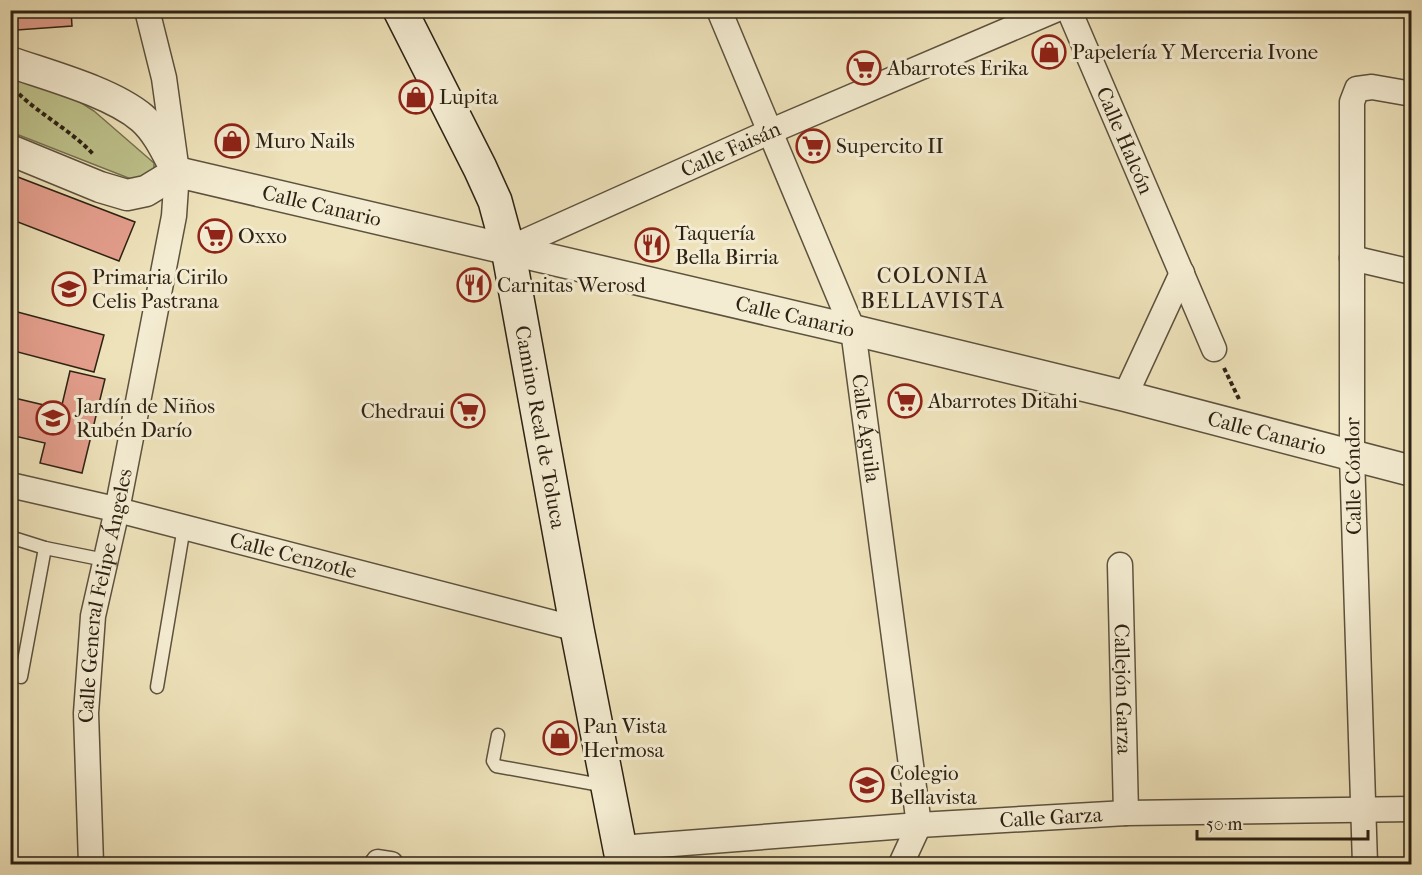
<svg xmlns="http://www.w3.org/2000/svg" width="1422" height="875" font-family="'IM FELL French Canon',serif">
<rect width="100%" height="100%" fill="#eee2ba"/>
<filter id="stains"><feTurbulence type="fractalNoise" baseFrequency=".00333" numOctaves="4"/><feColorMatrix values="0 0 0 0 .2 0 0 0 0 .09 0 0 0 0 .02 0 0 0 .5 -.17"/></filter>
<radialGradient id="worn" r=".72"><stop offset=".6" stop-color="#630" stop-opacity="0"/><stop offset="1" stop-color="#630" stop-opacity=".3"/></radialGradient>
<!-- green -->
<polygon fill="#bec28c" stroke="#767250" stroke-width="1.5" points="10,72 69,95 94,111 154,163 154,171 144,178 131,179 11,132"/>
<!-- building -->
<g fill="#e49f8d" stroke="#2d2214" stroke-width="1.5">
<polygon points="15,10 71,10 72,26 17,30"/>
<polygon points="10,174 135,222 119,261 10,219"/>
<polygon points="10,310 104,335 94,372 10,350"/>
<polygon points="70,371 105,379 82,473 40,463 45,443 10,435 10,397 61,409"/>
</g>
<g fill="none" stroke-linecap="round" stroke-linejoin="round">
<!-- service casing -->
<g stroke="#5d523e" stroke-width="15">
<g id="service">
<polyline points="10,537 45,548 105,560"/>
<polyline points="21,677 45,548"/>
<polyline points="157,687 184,527"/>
<polyline points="498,735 493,761 496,766 606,786"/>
</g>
</g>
<!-- minor casing -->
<g stroke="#5d523e" stroke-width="27">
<g id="minor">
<path id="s1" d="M 719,10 L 853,330 L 919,825 L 901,864"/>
<path id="s2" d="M 1069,10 L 1214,349"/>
<path id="s3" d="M 508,249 L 769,132 L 1055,10"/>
<polyline points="1352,258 1412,272"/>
<polyline points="1125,396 1182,273"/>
<path id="s4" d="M 10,485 L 106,507 L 577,629"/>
<path id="s5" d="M 1120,565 L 1126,813"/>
<path id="s6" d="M 620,848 L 919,825 L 1126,813 L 1412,809"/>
<path id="s7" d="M 91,864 L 86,713 L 93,616 L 117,510 L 174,216 L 177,172 L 164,78 L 147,10"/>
<polyline points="377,864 378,862 391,864"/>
<polyline points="1365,864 1352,456 1352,102 1357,89 1372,87 1412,94"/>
</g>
</g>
<!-- tertiary casing -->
<g stroke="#5d523e" stroke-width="33">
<g id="tertiary">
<path d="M 10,62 C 50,76 111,92 142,118 C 158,132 167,153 177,172"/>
<path id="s8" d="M 10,150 L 100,187 L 127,195 L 146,191 L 177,172 L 853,330 L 1125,396 L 1412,471"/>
</g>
</g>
<!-- secondary casing -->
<g stroke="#2d2214" stroke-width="36">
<g id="secondary">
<path id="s9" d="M 400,10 L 480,168 L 495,201 L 508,249 L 577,629 L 623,864"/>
</g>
</g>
<!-- path -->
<g stroke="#2d2214" stroke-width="4" stroke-dasharray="4.5 3" stroke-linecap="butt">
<path d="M 19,94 C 42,116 72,131 94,155"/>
<polyline points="1224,368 1239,399"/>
</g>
<!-- service -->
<use href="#service" stroke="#f4ecd2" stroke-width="12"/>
<!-- minor -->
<use href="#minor" stroke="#f4ecd2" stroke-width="24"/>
<!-- tertiary -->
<use href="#tertiary" stroke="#f4ecd2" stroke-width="30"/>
<!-- secondary -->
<use href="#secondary" stroke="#f4ecd2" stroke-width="33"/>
</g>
<!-- icons -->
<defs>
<g id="shop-ring" transform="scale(1.725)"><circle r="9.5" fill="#f4ecd2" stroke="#8f2418" stroke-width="1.5"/><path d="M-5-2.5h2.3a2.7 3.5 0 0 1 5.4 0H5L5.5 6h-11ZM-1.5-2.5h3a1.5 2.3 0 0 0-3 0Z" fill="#8f2418"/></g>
<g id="supermarket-ring" transform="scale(1.725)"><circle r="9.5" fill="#f4ecd2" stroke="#8f2418" stroke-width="1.5"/><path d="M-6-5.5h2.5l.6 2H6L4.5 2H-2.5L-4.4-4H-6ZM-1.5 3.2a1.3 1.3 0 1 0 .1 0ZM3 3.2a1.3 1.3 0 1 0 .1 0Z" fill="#8f2418"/></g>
<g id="restaurant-ring" transform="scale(1.725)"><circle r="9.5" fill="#f4ecd2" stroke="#8f2418" stroke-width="1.5"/><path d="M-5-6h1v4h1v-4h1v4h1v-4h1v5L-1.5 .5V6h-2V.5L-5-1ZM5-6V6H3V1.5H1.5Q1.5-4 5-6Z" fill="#8f2418"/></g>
<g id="school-ring" transform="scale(1.725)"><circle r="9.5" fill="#f4ecd2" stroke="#8f2418" stroke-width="1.5"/><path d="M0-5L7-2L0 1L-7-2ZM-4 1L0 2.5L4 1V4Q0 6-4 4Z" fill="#8f2418"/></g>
</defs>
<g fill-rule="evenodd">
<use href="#shop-ring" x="1049" y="52"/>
<use href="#supermarket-ring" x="864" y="68"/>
<use href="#shop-ring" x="416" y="97"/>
<use href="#shop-ring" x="232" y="141"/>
<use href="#supermarket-ring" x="813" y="146"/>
<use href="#supermarket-ring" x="215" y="236"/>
<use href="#restaurant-ring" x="652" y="245"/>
<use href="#restaurant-ring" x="474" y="285"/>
<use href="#school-ring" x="69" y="289"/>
<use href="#supermarket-ring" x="905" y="401"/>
<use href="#supermarket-ring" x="468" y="411"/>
<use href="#school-ring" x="53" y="418"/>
<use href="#shop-ring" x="560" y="738"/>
<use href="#school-ring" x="867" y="785"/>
</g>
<g text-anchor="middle" stroke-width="6" stroke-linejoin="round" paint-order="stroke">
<!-- poi labels -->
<g font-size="21" fill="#2d2214" stroke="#f4ecd2" text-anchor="start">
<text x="1072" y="59">Papelería Y Merceria Ivone</text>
<text x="887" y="75">Abarrotes Erika</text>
<text x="439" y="104">Lupita</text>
<text x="255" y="148">Muro Nails</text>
<text x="836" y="153">Supercito II</text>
<text x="675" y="240">Taquería<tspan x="675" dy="24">Bella Birria</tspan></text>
<text x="238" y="243">Oxxo</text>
<text x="92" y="284">Primaria Cirilo<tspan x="92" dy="24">Celis Pastrana</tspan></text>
<text x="497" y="292">Carnitas Werosd</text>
<text x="928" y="408">Abarrotes Ditahi</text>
<text x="76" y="413">Jardín de Niños<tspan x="76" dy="24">Rubén Darío</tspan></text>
<text x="445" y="418" text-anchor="end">Chedraui</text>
<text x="583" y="733">Pan Vista<tspan x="583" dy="24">Hermosa</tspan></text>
<text x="890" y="780">Colegio<tspan x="890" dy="24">Bellavista</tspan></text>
</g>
<!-- street labels -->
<g font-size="21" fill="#2d2214" stroke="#f4ecd2">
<text dy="7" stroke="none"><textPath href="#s2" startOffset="142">Calle Halcón</textPath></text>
<text dy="7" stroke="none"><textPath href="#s3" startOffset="244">Calle Faisán</textPath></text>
<text dy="7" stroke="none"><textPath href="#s8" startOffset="330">Calle Canario</textPath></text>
<text dy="7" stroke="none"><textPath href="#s8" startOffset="816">Calle Canario</textPath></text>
<text dy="7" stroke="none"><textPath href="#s1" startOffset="446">Calle Águila</textPath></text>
<text dy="7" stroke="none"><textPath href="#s9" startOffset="444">Camino Real de Toluca</textPath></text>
<text dy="7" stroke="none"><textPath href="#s8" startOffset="1302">Calle Canario</textPath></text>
<text transform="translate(1353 476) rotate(-91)" y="7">Calle Cóndor</text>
<text dy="7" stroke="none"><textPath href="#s4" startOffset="292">Calle Cenzotle</textPath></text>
<text dy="7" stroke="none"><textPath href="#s7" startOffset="270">Calle General Felipe Ángeles</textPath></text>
<text dy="7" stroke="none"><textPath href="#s5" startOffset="124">Callejón Garza</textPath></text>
<text dy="7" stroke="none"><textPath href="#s6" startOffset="432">Calle Garza</textPath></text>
</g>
<!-- neighbourhood labels -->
<g font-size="22" letter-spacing="1.5" fill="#2d2214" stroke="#f4ecd2">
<text x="933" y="283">COLONIA<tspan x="933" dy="25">BELLAVISTA</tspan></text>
</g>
</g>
<!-- margin -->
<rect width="1422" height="875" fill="none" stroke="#eee2ba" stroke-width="36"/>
<rect x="12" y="12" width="1398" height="851" fill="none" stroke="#2d2214" stroke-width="3"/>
<rect x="18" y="18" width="1386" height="839" fill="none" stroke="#2d2214" stroke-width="1.5"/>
<!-- scale -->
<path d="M1197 830v9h171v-9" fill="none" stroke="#2d2214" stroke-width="3"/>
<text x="1206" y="830" font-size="18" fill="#2d2214" stroke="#f4ecd2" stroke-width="4.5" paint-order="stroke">50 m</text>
<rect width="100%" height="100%" filter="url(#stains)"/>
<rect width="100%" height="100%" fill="url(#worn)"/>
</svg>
